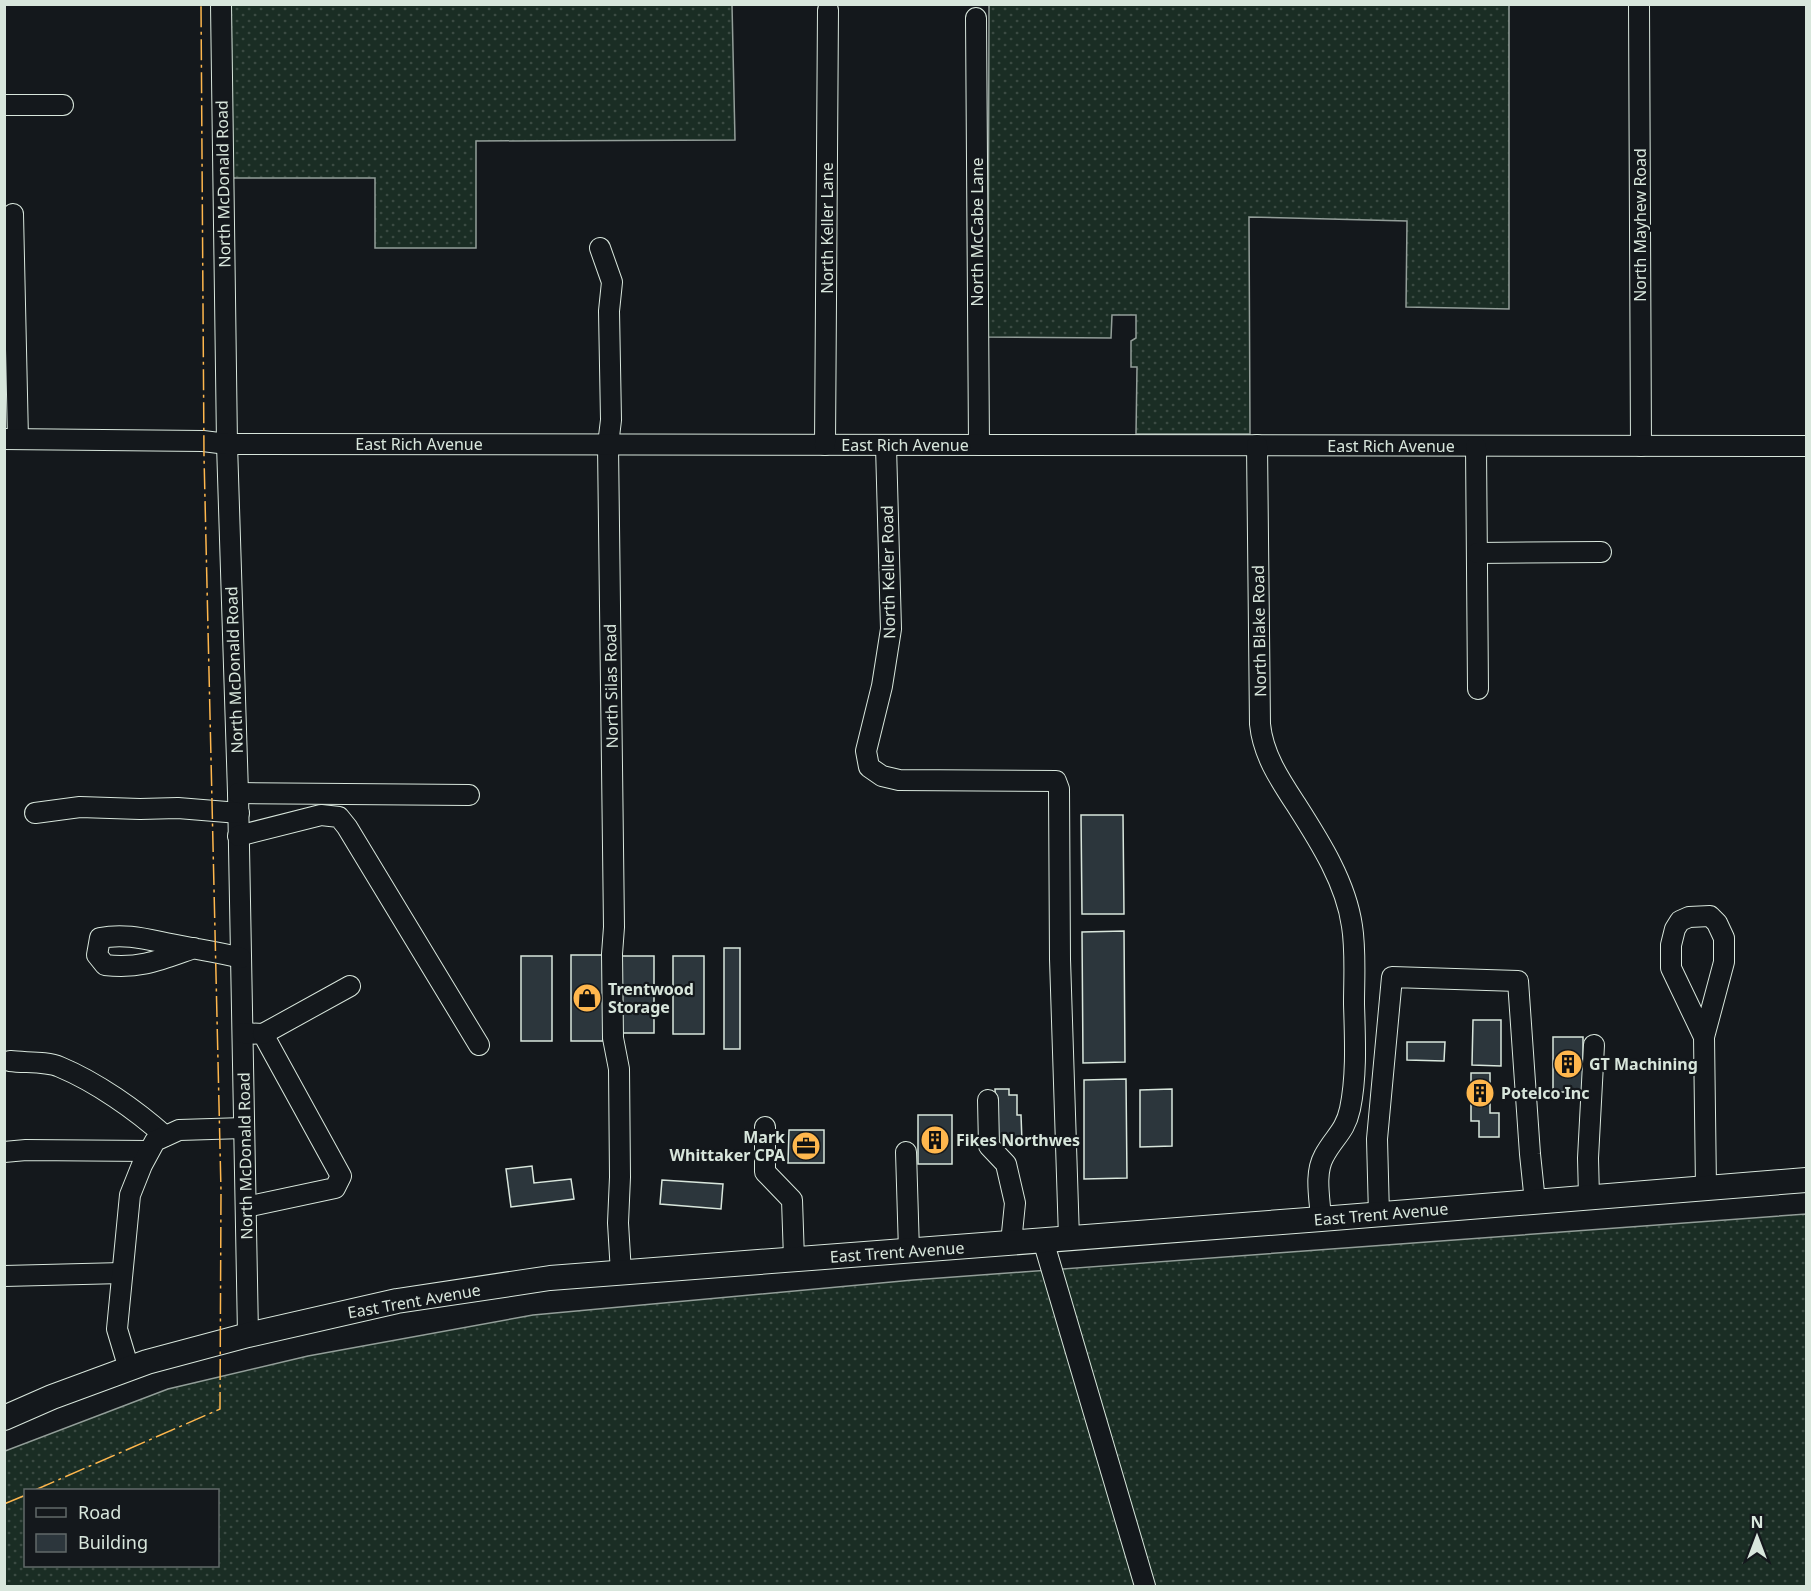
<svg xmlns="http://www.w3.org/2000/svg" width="1811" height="1591" font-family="'Noto Sans',sans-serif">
<defs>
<pattern id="grass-dots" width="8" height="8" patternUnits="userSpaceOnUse" patternTransform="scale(1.5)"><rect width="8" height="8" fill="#1a2d24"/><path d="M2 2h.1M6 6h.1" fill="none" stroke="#3b4b43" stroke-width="1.8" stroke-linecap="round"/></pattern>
</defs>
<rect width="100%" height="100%" fill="#14181c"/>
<!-- grass -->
<g fill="url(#grass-dots)" stroke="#939e99" stroke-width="1.5" fill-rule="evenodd">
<polygon points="228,5 732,5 735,140 476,141 476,248 375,248 375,178 230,178"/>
<polygon points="989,5 1509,5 1509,309 1406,307 1407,221 1249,217 1250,434 1136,434 1137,367 1131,367 1131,341 1136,338 1136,315 1112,315 1111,338 988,337"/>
<path d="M 1806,1214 L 1806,1586 L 5,1586 L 5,1451 L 168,1389 L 308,1356 L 533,1315 L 913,1280 ZM 26,1490 L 218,1490 L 218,1566 L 26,1566 Z"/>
</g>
<!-- building -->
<g fill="#2c363c" stroke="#d8e6dc" stroke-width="1.5">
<polygon points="1081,815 1123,815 1124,914 1082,914"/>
<polygon points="1124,931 1125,1062 1083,1063 1082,932"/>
<rect x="724" y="948" width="16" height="101"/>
<rect x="571" y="955" width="32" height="86"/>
<rect x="521" y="956" width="31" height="85"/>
<rect x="622" y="956" width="32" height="77"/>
<rect x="673" y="956" width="31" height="78"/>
<polygon points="1473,1020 1501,1020 1501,1066 1472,1065"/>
<rect x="1553" y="1037" width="30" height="55"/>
<polygon points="1407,1042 1445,1042 1444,1061 1407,1060"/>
<polygon points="1471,1073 1490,1073 1490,1113 1499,1113 1499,1137 1479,1137 1479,1121 1471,1121"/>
<polygon points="1126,1079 1127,1178 1084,1179 1084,1080"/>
<polygon points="995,1089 1009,1089 1009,1095 1017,1095 1017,1115 1021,1115 1022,1142 993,1143 996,1113"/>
<polygon points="1172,1089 1172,1146 1140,1147 1140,1090"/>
<rect x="918" y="1115" width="34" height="49"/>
<polygon points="789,1130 824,1130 824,1163 788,1163"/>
<polygon points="532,1166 534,1183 571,1179 574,1199 511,1207 506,1169"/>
<polygon points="662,1180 723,1184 721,1209 660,1204"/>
</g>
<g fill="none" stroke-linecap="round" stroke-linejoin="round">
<!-- minor casing -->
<g stroke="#d8e6dc" stroke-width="22">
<g id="minor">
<polyline points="221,4 227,444 238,793 248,1335"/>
<polyline points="1639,4 1641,446"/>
<polyline points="976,18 979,445"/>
<polyline points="4,105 63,105"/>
<polyline points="13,214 18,439"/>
<polyline points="600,248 612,282 609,311 611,420 608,445 614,927 612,954 613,1038 619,1069 620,1177 618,1223 621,1273"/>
<polyline points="4,439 203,441 227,444 1806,446"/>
<polyline points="825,445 828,10"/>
<path d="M 1257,445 L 1260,724 C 1263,755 1280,780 1297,806 C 1320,842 1346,883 1352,926 C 1356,951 1354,978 1354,1004 C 1355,1038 1357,1075 1350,1109 C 1345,1132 1334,1137 1324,1156 C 1314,1174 1320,1199 1321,1219"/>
<polyline points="886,446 891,629 882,686 866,751 869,767 882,776 899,780 1056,781 1059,789 1060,959 1069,1238"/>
<polyline points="1476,447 1478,689"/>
<polyline points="1477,553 1601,552"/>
<polyline points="238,793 469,795"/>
<polyline points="35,813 80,807 140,809 178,808 239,813"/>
<polyline points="238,836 321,815 339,817 347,827 479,1045"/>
<path d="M 194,948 C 160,960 141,969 105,965 L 97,955 L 100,938 C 125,933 146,939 171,944 C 194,949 218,952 241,958"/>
<polyline points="243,1033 263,1034 341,1176 335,1188 246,1207"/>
<polyline points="263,1034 350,986"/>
<polyline points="1704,1037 1671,968 1671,945 1675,929 1680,921 1689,917 1710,916 1717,923 1724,938 1724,962 1704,1037 1706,1188"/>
<path d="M 10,1061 C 25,1063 46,1061 60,1067 C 96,1082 136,1110 165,1136"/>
<polyline points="988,1100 989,1146 1006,1164 1015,1203 1011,1243"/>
<polyline points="765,1127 765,1172 792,1200 794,1259"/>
<polyline points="4,1152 26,1150 149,1151"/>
<polyline points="906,1152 909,1251"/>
<polyline points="1589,1197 1588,1158 1594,1045"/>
<polyline points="1379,1215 1377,1139 1392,977 1518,981 1530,1154 1535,1202"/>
<polyline points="1043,1240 1145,1586"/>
<polyline points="4,1276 122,1273"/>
<polyline points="129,1369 117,1329 130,1195 142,1165 155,1141 179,1130 244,1128"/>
</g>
</g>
<!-- major casing -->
<g stroke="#d8e6dc" stroke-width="26">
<polyline id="major" points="4,1418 52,1397 147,1362 248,1335 397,1301 550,1278 1321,1219 1806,1180"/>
</g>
<!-- minor -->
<use href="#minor" stroke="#14181c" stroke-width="20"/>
<!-- major -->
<use href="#major" stroke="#14181c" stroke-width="24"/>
<!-- power -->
<g stroke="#ffb74d" stroke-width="1.5" stroke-dasharray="21 4.5 3 4.5" stroke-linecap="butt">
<polyline points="35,1490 220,1409 221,1191 204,456 201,4"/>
<polyline points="4,1504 26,1495"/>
</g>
</g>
<!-- icons -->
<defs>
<g id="shop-disc" transform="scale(1.5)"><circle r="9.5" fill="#ffb74d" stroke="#14181c"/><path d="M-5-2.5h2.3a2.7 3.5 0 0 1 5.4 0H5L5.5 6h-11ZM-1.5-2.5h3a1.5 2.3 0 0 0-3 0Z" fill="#111"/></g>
<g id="building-disc" transform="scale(1.5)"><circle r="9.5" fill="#ffb74d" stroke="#14181c"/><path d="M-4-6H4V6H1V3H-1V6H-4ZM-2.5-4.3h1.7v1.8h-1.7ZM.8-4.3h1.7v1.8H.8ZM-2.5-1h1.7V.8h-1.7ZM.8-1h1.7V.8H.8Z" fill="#111"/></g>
<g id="office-disc" transform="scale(1.5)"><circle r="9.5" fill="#ffb74d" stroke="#14181c"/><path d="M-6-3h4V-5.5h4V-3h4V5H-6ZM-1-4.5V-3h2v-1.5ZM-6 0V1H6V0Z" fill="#111"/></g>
</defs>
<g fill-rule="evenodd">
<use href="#shop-disc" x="587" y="998"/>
<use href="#building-disc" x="1568" y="1064"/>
<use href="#building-disc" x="1480" y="1093"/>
<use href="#building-disc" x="935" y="1140"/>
<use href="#office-disc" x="806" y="1146"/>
</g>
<g text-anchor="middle" stroke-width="4.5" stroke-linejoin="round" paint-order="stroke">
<!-- street labels -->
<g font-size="16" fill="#d8e6dc" stroke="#14181c">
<text transform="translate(223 184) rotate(-91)" y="6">North McDonald Road</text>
<text transform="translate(1640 225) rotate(-90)" y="6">North Mayhew Road</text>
<text transform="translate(827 228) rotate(-90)" y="6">North Keller Lane</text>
<text transform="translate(977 232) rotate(-90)" y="6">North McCabe Lane</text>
<text x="419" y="450">East Rich Avenue</text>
<text x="905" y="451">East Rich Avenue</text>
<text x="1391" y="452">East Rich Avenue</text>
<text transform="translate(888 572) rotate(-91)" y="6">North Keller Road</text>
<text transform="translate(1259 631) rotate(-91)" y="6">North Blake Road</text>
<text transform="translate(234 670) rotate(-92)" y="6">North McDonald Road</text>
<text transform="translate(611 686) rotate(-91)" y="6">North Silas Road</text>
<text transform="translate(245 1156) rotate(-91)" y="6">North McDonald Road</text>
<text transform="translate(1381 1214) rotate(-5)" y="6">East Trent Avenue</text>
<text transform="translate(897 1252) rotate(-4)" y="6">East Trent Avenue</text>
<text transform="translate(414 1301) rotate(-10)" y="6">East Trent Avenue</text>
</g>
<!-- poi labels -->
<g font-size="16" font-weight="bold" fill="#d8e6dc" stroke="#14181c" text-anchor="start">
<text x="608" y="995">Trentwood<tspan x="608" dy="18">Storage</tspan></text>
<text x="1589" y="1070">GT Machining</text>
<text x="1501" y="1099">Potelco Inc</text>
<text x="785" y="1143" text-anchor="end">Mark<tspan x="785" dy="18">Whittaker CPA</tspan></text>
<text x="956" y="1146">Fikes Northwes</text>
</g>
</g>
<!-- border -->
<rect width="1811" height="1591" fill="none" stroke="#d8e6dc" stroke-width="12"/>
<!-- legend -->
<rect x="24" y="1489" width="195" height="78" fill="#14181c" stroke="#626a69" stroke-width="1.5"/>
<rect x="36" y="1508" width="30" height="9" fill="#14181c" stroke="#626a69" stroke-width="1.5"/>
<text x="78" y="1519" font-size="18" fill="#d8e6dc">Road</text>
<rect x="36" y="1534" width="30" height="18" fill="#2c363c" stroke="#626a69" stroke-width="1.5"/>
<text x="78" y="1549" font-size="18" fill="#d8e6dc">Building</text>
<!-- north arrow -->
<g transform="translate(1757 1537)" stroke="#14181c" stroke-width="4.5" paint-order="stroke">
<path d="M0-4.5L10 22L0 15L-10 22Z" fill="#d8e6dc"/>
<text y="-9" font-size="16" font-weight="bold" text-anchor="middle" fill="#d8e6dc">N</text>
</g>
</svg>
